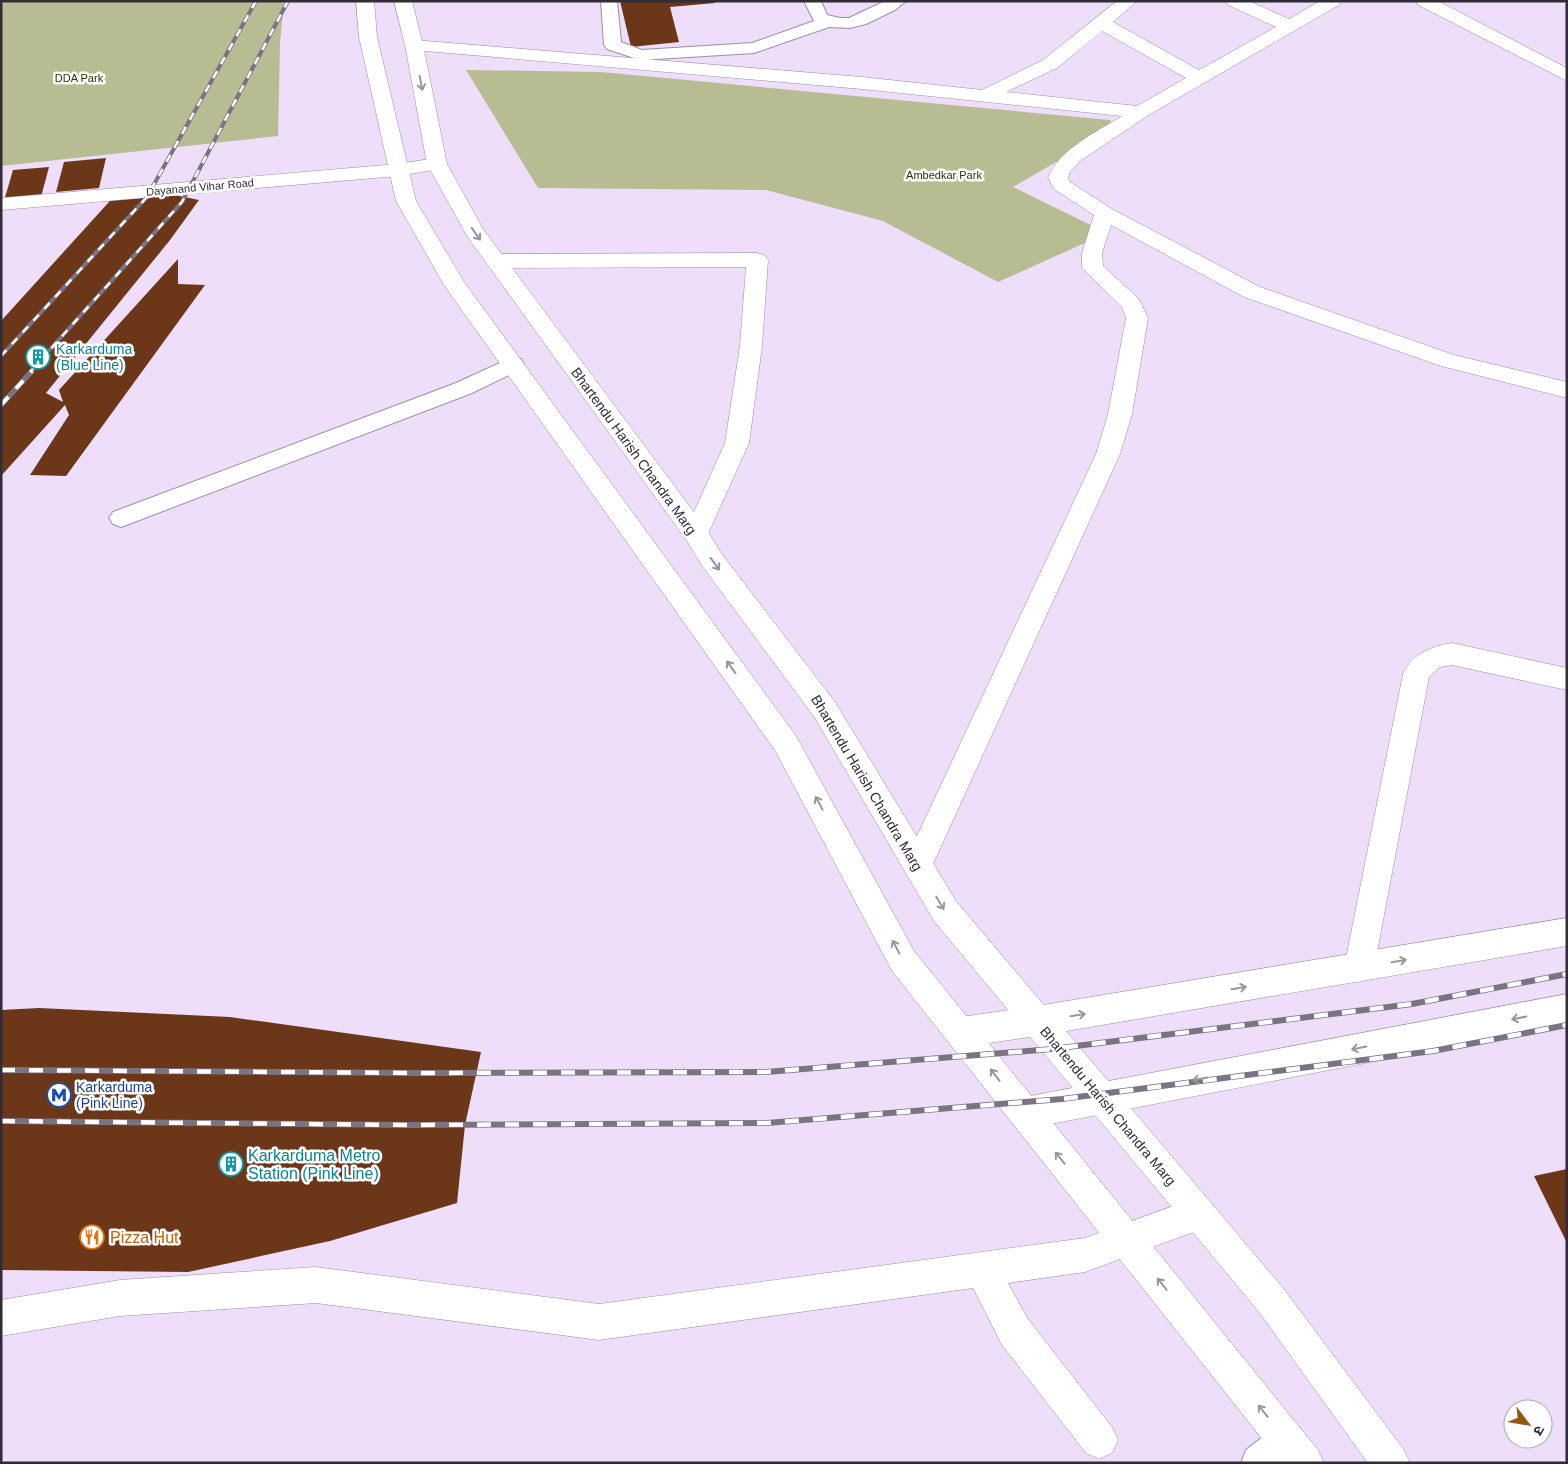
<svg xmlns="http://www.w3.org/2000/svg" width="1568" height="1464" font-family="Arial,'Noto Sans Devanagari',sans-serif">
<rect width="100%" height="100%" fill="#eedef9"/>
<!-- green -->
<g fill="#b7bc93">
<polygon points="1,1 284,1 280,43 278,136 1,166"/>
<polygon points="466,70 601,72 1110,120 1115,128 1013,187 1107,233 998,282 883,221 766,190 538,188"/>
</g>
<!-- building -->
<g fill="#6b3718">
<polygon points="620,1 715,1 715,3 670,7 679,42 631,47"/>
<polygon points="106,158 99,188 56,192 64,162"/>
<polygon points="49,167 41,197 4,201 13,170"/>
<polygon points="155,191 199,200 170,240 46,393 63,402 59,390 178,259 178,284 205,285 66,476 30,475 69,415 65,405 1,476 1,321 118,192"/>
<polygon points="39,1008 230,1017 481,1052 465,1125 457,1203 330,1241 188,1272 1,1270 1,1010"/>
<polygon points="1567,1169 1567,1243 1534,1176"/>
</g>
<g fill="none" stroke-linecap="round" stroke-linejoin="round">
<!-- service casing -->
<g stroke="#9b8da6" stroke-width="2">
<g id="service">
<polygon points="601,1 617,1 621,42 642,50 752,43 814,21 804,1 821,1 827,15 840,18 849,18 885,1 906,1 895,10 866,24 850,28 829,27 754,53 640,60 607,49 604,45"/>
<polygon points="513,357 521,359 524,364 521,369 472,393 129,524 121,527 113,524 109,518 113,512 456,383"/>
<polygon points="1287,1423 1300,1428 1305,1441 1300,1454 1288,1463 1241,1463 1246,1450 1274,1428"/>
</g>
</g>
<!-- minor casing -->
<g stroke="#9b8da6" stroke-width="1">
<g id="minor">
<path d="M 1117,1 L 1137,1 L 1113,22 L 1199,70 L 1276,27 L 1228,5 L 1225,1 L 1249,1 L 1289,19 L 1320,1 L 1342,1 L 1339,5 L 1147,116 L 1080,161 L 1070,172 L 1068,178 L 1070,182 L 1112,209 L 1260,287 L 1454,355 L 1567,382 L 1567,398 L 1441,366 L 1244,297 L 1111,225 L 1102,253 L 1103,266 L 1139,299 L 1148,318 L 1132,414 L 1120,454 L 928,875 L 918,879 L 908,875 L 903,866 L 1096,454 L 1108,414 L 1126,318 L 1122,307 L 1082,268 L 1082,253 L 1094,215 L 1054,189 L 1048,178 C 1059,149 1097,132 1122,116 L 862,89 L 414,50 L 408,49 L 405,45 L 408,41 L 414,40 L 862,77 L 982,90 L 1043,60 ZM 1102,31 L 1186,78 L 1137,106 L 1006,92 L 1057,68 Z"/>
<polygon points="1415,1 1438,1 1567,68 1567,81 1418,5"/>
<polygon points="437,158 444,160 447,164 444,168 398,176 1,210 1,198 398,164"/>
<polygon points="757,253 764,255 768,260 762,346 749,443 708,534 705,541 696,543 687,541 684,534 725,443 740,346 746,267 496,268 489,266 485,261 489,256 496,254"/>
<path d="M 1452,643 L 1567,668 L 1567,690 L 1452,665 L 1440,667 L 1429,677 L 1374,968 L 1370,978 L 1359,982 L 1348,978 L 1344,968 L 1403,674 C 1413,653 1430,647 1452,643 Z"/>
<polygon points="1198,1197 1210,1202 1215,1214 1210,1226 1085,1272 1008,1283 1028,1319 1112,1427 1118,1440 1112,1453 1099,1459 1086,1453 1002,1345 973,1288 599,1340 316,1303 120,1316 1,1336 1,1300 120,1280 316,1267 599,1304 1085,1238"/>
</g>
</g>
<!-- tertiary casing -->
<g stroke="#9b8da6" stroke-width="1">
<g id="tertiary">
<polygon points="1567,918 1567,946 1037,1036 961,1047 950,1043 945,1032 950,1021 961,1017 1037,1006"/>
<polygon points="1567,994 1567,1024 1025,1129 1013,1124 1009,1113 1013,1102 1025,1097"/>
</g>
</g>
<!-- secondary casing -->
<g stroke="#9b8da6" stroke-width="1">
<g id="secondary">
<polygon points="356,1 374,1 377,37 416,201 464,282 796,736 914,951 1318,1450 1324,1463 1281,1463 892,971 776,752 444,285 396,201 359,37"/>
<polygon points="394,1 412,1 423,45 447,164 483,229 705,527 721,553 835,702 956,901 1283,1288 1404,1450 1410,1463 1368,1463 1259,1312 934,921 815,718 703,567 687,541 467,236 427,164 405,45"/>
</g>
</g>
<!-- service -->
<use href="#service" fill="#fff" fill-rule="evenodd"/>
<!-- minor -->
<use href="#minor" fill="#fff" fill-rule="evenodd"/>
<!-- tertiary -->
<use href="#tertiary" fill="#fff" fill-rule="evenodd"/>
<!-- secondary -->
<use href="#secondary" fill="#fff" fill-rule="evenodd"/>
<!-- rail-far2 casing -->
<g stroke="#7b7283" stroke-width="4">
<g id="rail-far2">
<polyline points="1,356 147,197 256,1"/>
<polyline points="30,372 182,202 288,1"/>
</g>
</g>
<!-- rail-far1 casing -->
<g stroke="#7b7283" stroke-width="5.5">
<polyline id="rail-far1" points="1,405 32,371"/>
</g>
<!-- rail casing -->
<g stroke="#7b7283" stroke-width="6">
<g id="rail">
<polyline points="1,1070 419,1073 766,1072 1052,1049 1412,1004 1567,974"/>
<polyline points="1,1121 411,1125 767,1123 1062,1099 1433,1051 1567,1025"/>
</g>
</g>
<!-- rail-far2 -->
<use href="#rail-far2" stroke="#fff" stroke-width="2.5" stroke-dasharray="8" stroke-linecap="butt"/>
<!-- rail-far1 -->
<use href="#rail-far1" stroke="#fff" stroke-width="4" stroke-dasharray="11" stroke-linecap="butt"/>
<!-- rail -->
<use href="#rail" stroke="#fff" stroke-width="4.5" stroke-dasharray="14" stroke-linecap="butt"/>
</g>
<!-- one-way arrows -->
<defs><path id="oneway-shaft" d="M-6 0H5M1.5-3L5.5 0L1.5 3" fill="none" stroke-width="1.6" stroke-linecap="round" stroke-linejoin="round" transform="scale(1.25)"/></defs>
<g stroke="#98969b">
<use href="#oneway-shaft" transform="translate(421 83) rotate(79)"/>
<use href="#oneway-shaft" transform="translate(476 234) rotate(55)"/>
<use href="#oneway-shaft" transform="translate(715 564) rotate(54)"/>
<use href="#oneway-shaft" transform="translate(731 667) rotate(-126)"/>
<use href="#oneway-shaft" transform="translate(819 803) rotate(-118)"/>
<use href="#oneway-shaft" transform="translate(940 903) rotate(59)"/>
<use href="#oneway-shaft" transform="translate(896 947) rotate(-118)"/>
<use href="#oneway-shaft" transform="translate(1399 961) rotate(-10)"/>
<use href="#oneway-shaft" transform="translate(1239 988) rotate(-9)"/>
<use href="#oneway-shaft" transform="translate(1078 1015) rotate(-9)"/>
<use href="#oneway-shaft" transform="translate(1519 1018) rotate(169)"/>
<use href="#oneway-shaft" transform="translate(1359 1048) rotate(169)"/>
<use href="#oneway-shaft" transform="translate(995 1075) rotate(-128)"/>
<use href="#oneway-shaft" transform="translate(1200 1079) rotate(169)"/>
<use href="#oneway-shaft" transform="translate(1060 1158) rotate(-129)"/>
<use href="#oneway-shaft" transform="translate(1162 1284) rotate(-129)"/>
<use href="#oneway-shaft" transform="translate(1263 1411) rotate(-129)"/>
</g>
<!-- icons -->
<defs>
<g id="building-ring" transform="scale(1.25)"><circle r="9.5" fill="#fff" stroke="#0f9aa8" stroke-width="1.5"/><path d="M-4-6H4V6H1V3H-1V6H-4ZM-2.5-4.3h1.7v1.8h-1.7ZM.8-4.3h1.7v1.8H.8ZM-2.5-1h1.7V.8h-1.7ZM.8-1h1.7V.8H.8Z" fill="#0f9aa8"/></g>
<g id="metro-ring" transform="scale(1.25)"><circle r="9.5" fill="#fff" stroke="#1a4fb4" stroke-width="1.5"/><path d="M-5.5 5V-5H-3L0 0L3-5H5.5V5H3V-.5L0 4L-3-.5V5Z" fill="#1a4fb4"/></g>
<g id="restaurant-ring" transform="scale(1.25)"><circle r="9.5" fill="#fff" stroke="#e8710a" stroke-width="1.5"/><path d="M-5-6h1v4h1v-4h1v4h1v-4h1v5L-1.5 .5V6h-2V.5L-5-1ZM5-6V6H3V1.5H1.5Q1.5-4 5-6Z" fill="#e8710a"/></g>
</defs>
<g fill-rule="evenodd">
<use href="#building-ring" x="38" y="357"/>
<use href="#metro-ring" x="59" y="1095"/>
<use href="#building-ring" x="231" y="1164"/>
<use href="#restaurant-ring" x="92" y="1237"/>
</g>
<g text-anchor="middle" stroke-width="5" stroke-linejoin="round" paint-order="stroke">
<!-- far-park labels -->
<g font-size="11" fill="#2e3200" stroke="#fff">
<text x="79" y="82">DDA Park</text>
<text x="944" y="179">Ambedkar Park</text>
</g>
<!-- far-street labels -->
<g font-size="11" fill="#322c37" stroke="#fff">
<text transform="translate(200 187) rotate(-5)" y="4">Dayanand Vihar Road</text>
</g>
<!-- culture labels -->
<g font-size="14" fill="#0d838f" stroke="#fff" text-anchor="start">
<text x="56" y="354">Karkarduma<tspan x="56" dy="16">(Blue Line)</tspan></text>
</g>
<!-- street labels -->
<g font-size="14" fill="#322c37" stroke="#fff">
<text transform="translate(634 451) rotate(54)" y="5">Bhartendu Harish Chandra Marg</text>
<text transform="translate(867 783) rotate(59)" y="5">Bhartendu Harish Chandra Marg</text>
<text transform="translate(1108 1106) rotate(50)" y="5">Bhartendu Harish Chandra Marg</text>
</g>
<!-- transit labels -->
<g font-size="14" fill="#164399" stroke="#fff" text-anchor="start">
<text x="76" y="1092">Karkarduma<tspan x="76" dy="16">(Pink Line)</tspan></text>
</g>
<!-- near-culture labels -->
<g font-size="16" fill="#0d838f" stroke="#fff" text-anchor="start">
<text x="248" y="1161">Karkarduma Metro<tspan x="248" dy="18">Station (Pink Line)</tspan></text>
</g>
<!-- near-food labels -->
<g font-size="16" fill="#c56008" stroke="#fff" text-anchor="start">
<text x="110" y="1243">Pizza Hut</text>
</g>
</g>
<!-- border -->
<rect width="1568" height="1464" fill="none" stroke="#322c37" stroke-width="5"/>
<!-- north arrow -->
<g transform="translate(1528 1424) rotate(121)"><circle r="24" fill="#ffffff" stroke="#adabaf"/>
<path d="M0-4L9 19L0 12L-9 19Z" fill="#925715"/>
<text y="-8" font-size="14" font-weight="bold" text-anchor="middle" fill="#322c37">उ</text>
</g>
</svg>
